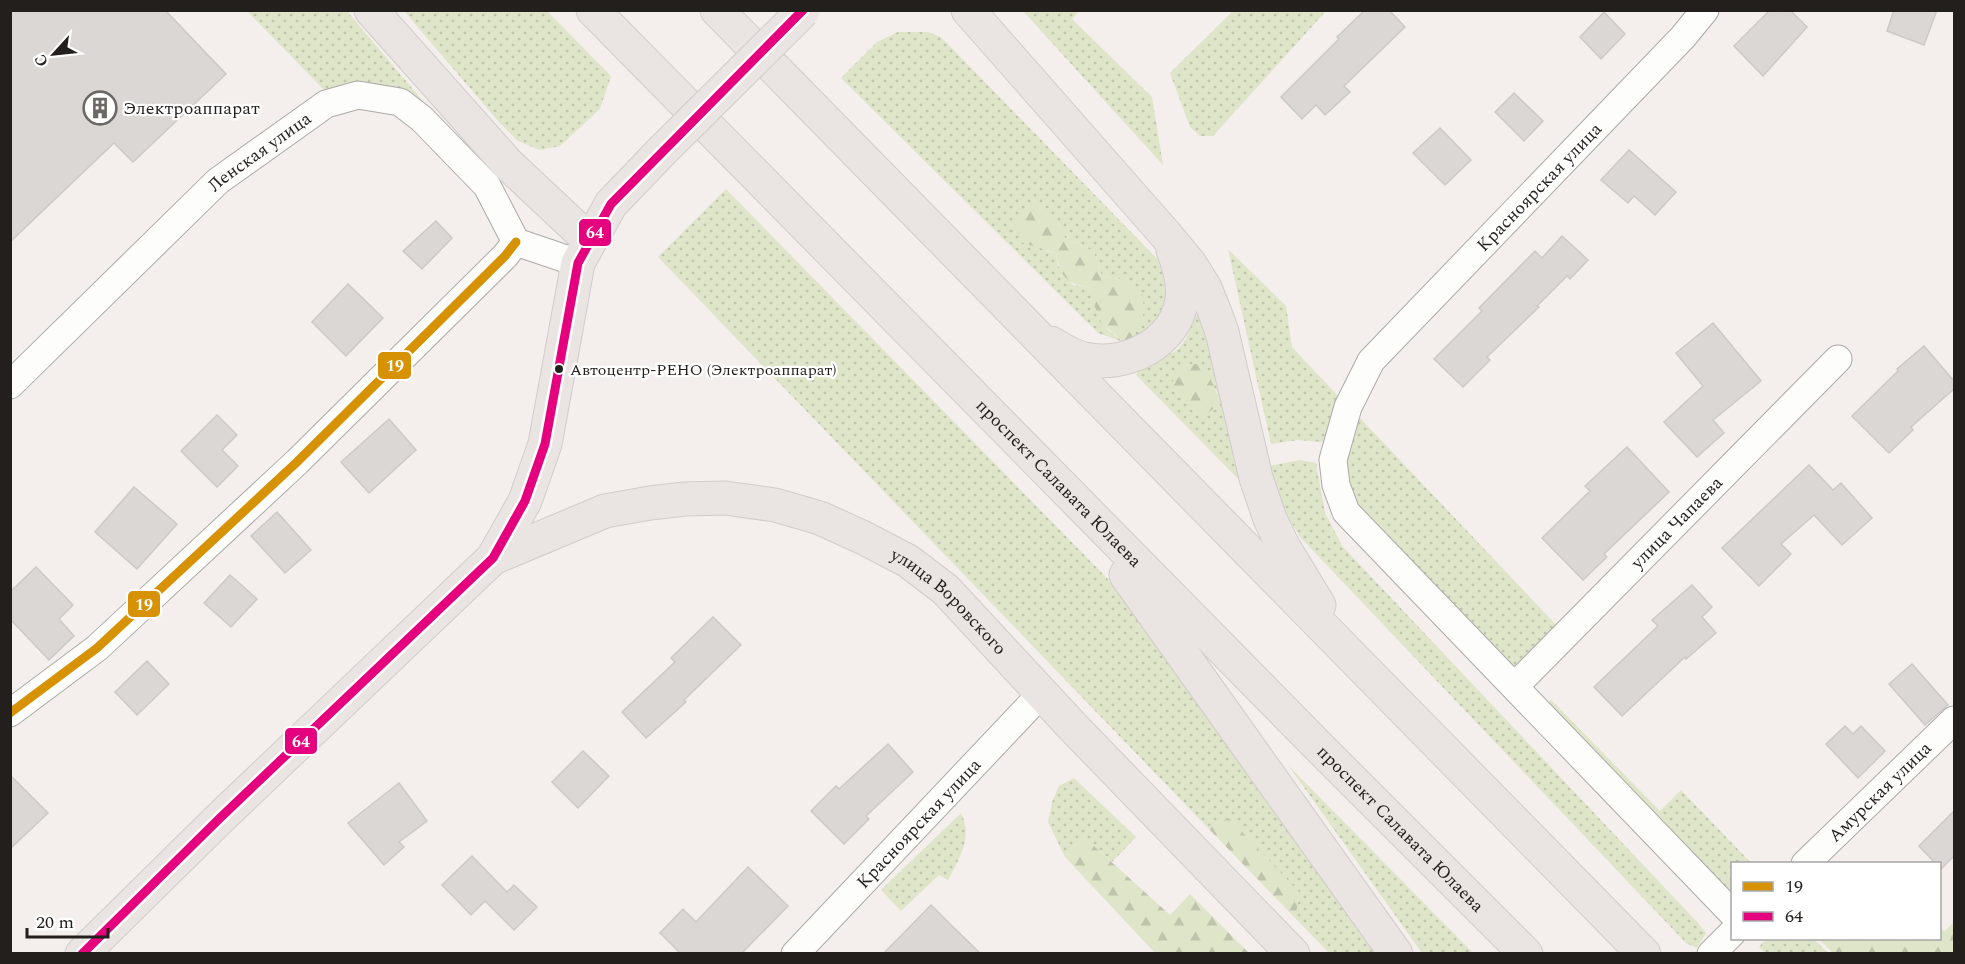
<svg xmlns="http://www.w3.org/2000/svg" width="1965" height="964" font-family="Spectral,serif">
<defs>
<pattern id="grass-dots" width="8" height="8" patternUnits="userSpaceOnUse" patternTransform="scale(1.5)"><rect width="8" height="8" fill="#dfe5c9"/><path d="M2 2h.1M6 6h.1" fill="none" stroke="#bfc4ac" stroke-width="1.8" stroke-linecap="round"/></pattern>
<pattern id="forest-firs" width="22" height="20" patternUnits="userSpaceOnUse" patternTransform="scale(1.5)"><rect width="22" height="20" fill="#dfe5c9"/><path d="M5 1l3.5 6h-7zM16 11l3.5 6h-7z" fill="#bfc4ac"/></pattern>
</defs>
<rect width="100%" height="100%" fill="#f4efec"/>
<!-- grass -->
<g fill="url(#grass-dots)" fill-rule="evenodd">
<polygon points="1234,10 1326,11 1213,136 1200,136 1190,127 1170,73"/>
<polygon points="247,11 347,11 443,125 327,93"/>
<polygon points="404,11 547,11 611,76 600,109 560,146 540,150 518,141 498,121"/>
<polygon points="1023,11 1079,11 1072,19 1152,97 1163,165"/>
<polygon points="898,32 928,32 941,37 1170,272 1162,322 1131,341 1122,279 1102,277 1094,252 1078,243 1066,240 1057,221 1046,251 1056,253 1058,266 1073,285 1087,287 1107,329 1123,342 1098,333 841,78 877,42"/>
<polygon points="726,189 1149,621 1378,953 1329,953 1295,918 1299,893 1229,818 1207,827 658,257"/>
<polygon points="1228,249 1286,306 1292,347 1340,398 1323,442 1298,440 1271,444"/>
<path d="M 1204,313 L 1244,485 L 1136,375 C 1143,360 1164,360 1177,350 C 1186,342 1191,327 1196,316 ZM 1203,365 L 1210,382 L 1218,393 L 1197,415 L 1171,387 Z"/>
<polygon points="1360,418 1561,630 1517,674 1352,507 1343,452"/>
<polygon points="1300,460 1316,463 1325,513 1343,547 1699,924 1706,933 1697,948 1686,943 1300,537 1281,505 1268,466"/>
<polygon points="1551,700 1660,811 1681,790 1751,863 1732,864 1732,907 1545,707"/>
<polygon points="1288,765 1473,953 1422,953"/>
<polygon points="1074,778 1136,837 1112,862 1084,837 1065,857 1048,822 1052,802 1059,786"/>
<path d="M 961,813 C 973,837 960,858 948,880 L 939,875 L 901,911 L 881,890 Z"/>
<polygon points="1766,939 1814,939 1828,953 1766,953 1759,947"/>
</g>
<!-- forest -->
<g fill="url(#forest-firs)">
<path d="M 1036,205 L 1057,221 L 1066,240 L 1078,243 L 1094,252 L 1102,277 L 1122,279 L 1140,288 C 1147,312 1144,320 1131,341 L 1123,342 L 1101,322 L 1087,287 C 1065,283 1060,275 1056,253 L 1023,243 L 1015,227 L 1019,211 Z"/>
<path d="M 1187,364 L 1203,364 C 1209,378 1218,390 1219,404 L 1209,412 L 1197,415 L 1171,387 L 1176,371 Z"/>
<polygon points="1229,818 1300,893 1295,918 1207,827"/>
<polygon points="1084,837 1170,915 1190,894 1249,953 1155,953 1065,857"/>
<polygon points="1954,922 1954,953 1833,953 1819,939 1940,938 1940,930 1945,931"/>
</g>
<!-- building -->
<g fill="#dad7d4" stroke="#ccc9c7" stroke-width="1.5">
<polygon points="10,10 165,10 226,74 133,162 114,143 10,242"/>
<polygon points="1365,10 1389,10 1405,27 1344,86 1350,92 1325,115 1316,105 1302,119 1281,97 1339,39 1337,37"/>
<polygon points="1770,10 1790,10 1807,27 1763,76 1734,46"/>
<polygon points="1894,10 1937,10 1924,45 1887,31"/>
<polygon points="1604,12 1625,34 1601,59 1580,37"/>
<polygon points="1514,93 1543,121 1524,141 1495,112"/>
<polygon points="1440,128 1471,160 1445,185 1413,153"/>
<polygon points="1629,150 1676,192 1655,215 1634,196 1628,203 1601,180"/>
<polygon points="436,221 452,238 422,269 403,251"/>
<polygon points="1562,236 1588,260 1570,279 1567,276 1537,306 1539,307 1487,357 1490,360 1463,387 1434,359 1482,311 1479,308 1535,251 1542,258"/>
<polygon points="348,284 383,318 346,356 312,322"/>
<polygon points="1713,323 1761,381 1713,420 1724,433 1697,457 1664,422 1703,386 1676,353"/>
<polygon points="1924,346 1954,381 1954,389 1911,427 1913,430 1889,453 1852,416 1898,371 1897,369"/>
<polygon points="217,415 237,435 222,450 238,466 217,487 181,451"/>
<polygon points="389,419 416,450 369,493 341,462"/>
<polygon points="1627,447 1669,492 1604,554 1607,557 1583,580 1542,538 1590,491 1585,486"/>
<polygon points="1809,465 1833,490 1841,483 1872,518 1842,545 1814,515 1781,544 1791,554 1759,586 1722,548"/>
<polygon points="134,487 177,524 137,569 95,532"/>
<polygon points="277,512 311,550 285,573 251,536"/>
<polygon points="36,567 73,605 59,619 74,636 49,660 10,619 10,592"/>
<polygon points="230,575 257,599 231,627 204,603"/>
<polygon points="1692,585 1712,607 1702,617 1716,633 1686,659 1685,657 1622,716 1594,687 1658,626 1652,620"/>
<polygon points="713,617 741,645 684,700 686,702 646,738 622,712 675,662 671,658"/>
<polygon points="147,661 169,684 137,715 115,692"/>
<polygon points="1912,664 1948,705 1925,725 1889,684"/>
<polygon points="1845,726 1853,734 1861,726 1885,751 1858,778 1826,744"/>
<polygon points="888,744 913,772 866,816 869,819 844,844 811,811 836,786 839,789"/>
<polygon points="583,751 609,776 578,808 552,782"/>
<polygon points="10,775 48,813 10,849"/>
<polygon points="399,783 427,821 399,842 404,847 384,865 348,823"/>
<polygon points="1954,811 1954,856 1941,869 1940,864 1936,864 1919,846"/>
<polygon points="472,856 507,892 514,885 537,907 514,930 485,901 471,915 442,885"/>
<polygon points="748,867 788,906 741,954 681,954 660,933 683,909 696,922"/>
<polygon points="931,905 951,925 981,954 883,954"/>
</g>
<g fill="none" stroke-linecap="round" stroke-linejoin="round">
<!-- minor casing -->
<g stroke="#ada9a7" stroke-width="29">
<g id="minor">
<polyline points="1705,10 1683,37 1371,361 1348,407 1333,460 1336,485 1346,512 1732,913"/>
<polyline points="516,242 578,263"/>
<path id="s1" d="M 10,385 L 218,181 L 326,104 L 358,95 L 400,102 L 422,119 L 487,186 L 516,242"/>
<path id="s2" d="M 1515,686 L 1838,359"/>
<polyline points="10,713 97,648 297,462 505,256 516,242"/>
<path id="s3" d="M 1805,864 L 1954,720"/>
<path id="s4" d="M 795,954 L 1042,693"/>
<polyline points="1711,954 1732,933"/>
</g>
</g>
<!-- major casing -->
<g stroke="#cfcdcb" stroke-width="35">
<g id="major">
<polyline points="371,10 507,163 589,240"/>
<path id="s5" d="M 593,10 L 1320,748 L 1526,954"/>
<polyline points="717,10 1644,954"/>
<polyline points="968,10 1166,235 1190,264 1205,288 1214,310 1222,332 1256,478 1270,519 1283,546 1319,605"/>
<path d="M 1051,343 C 1061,349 1073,357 1085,359 C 1125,368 1175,344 1182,300 C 1184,284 1179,265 1173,250"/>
<path id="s6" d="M 493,558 L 605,511 L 650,503 L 685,499 L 725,498 L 775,505 L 820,518 L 864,538 L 908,561 L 946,590 L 1073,727 L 1293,954"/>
<polyline points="1126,575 1396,954"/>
<polyline points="82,954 220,818 493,558 525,501 545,444 578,263 611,204 661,152"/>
</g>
</g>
<!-- minor -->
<use href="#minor" stroke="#fdfdfc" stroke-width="27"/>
<!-- major -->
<use href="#major" stroke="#eae4e2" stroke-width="33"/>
<!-- major-bridge casing -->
<g stroke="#cfcdcb" stroke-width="35" stroke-linecap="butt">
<polyline id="major-bridge" points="661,152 803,11"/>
</g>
<!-- major-bridge -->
<use href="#major-bridge" stroke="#eae4e2" stroke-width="33"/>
<!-- bus-1 casing -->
<g stroke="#fff" stroke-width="14">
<polyline id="bus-1" points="10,713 97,648 297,462 505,256 516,242"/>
</g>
<!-- bus-2 casing -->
<g stroke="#fff" stroke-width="14">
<polyline id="bus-2" points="82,954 220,818 493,558 525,501 545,444 578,263 611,204 803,10"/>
</g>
<!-- bus-1 -->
<use href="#bus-1" stroke="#d79204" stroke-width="9"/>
<!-- bus-2 -->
<use href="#bus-2" stroke="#e5007d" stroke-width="9"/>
</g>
<!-- icons -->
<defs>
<g id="building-ring" transform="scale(1.725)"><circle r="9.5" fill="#fff" stroke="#6c6865" stroke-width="1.5"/><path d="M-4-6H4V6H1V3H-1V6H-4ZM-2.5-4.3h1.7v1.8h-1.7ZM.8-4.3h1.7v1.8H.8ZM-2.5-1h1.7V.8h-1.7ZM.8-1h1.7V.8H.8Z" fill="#6c6865"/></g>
</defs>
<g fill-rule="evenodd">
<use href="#building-ring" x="100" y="108"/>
</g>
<!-- markers -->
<circle fill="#221f1d" stroke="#fff" stroke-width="2" cx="559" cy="369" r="5"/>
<g text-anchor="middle" stroke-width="4.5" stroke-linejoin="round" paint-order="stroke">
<!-- bus labels -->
<g font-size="16" fill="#221f1d" stroke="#fff" text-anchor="start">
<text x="570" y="375">Автоцентр-РЕНО (Электроаппарат)</text>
</g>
<!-- poi labels -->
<g font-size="18" fill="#221f1d" stroke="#fff" text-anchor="start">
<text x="123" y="114">Электроаппарат</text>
</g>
<!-- street labels -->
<g font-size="18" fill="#221f1d" stroke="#fff">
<text dy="6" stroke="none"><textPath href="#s1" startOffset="342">Ленская улица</textPath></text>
<text transform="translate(1539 187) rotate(-46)" y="6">Красноярская улица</text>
<text dy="6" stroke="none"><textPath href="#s5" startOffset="664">проспект Салавата Юлаева</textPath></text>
<text dy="6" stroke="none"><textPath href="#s2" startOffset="230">улица Чапаева</textPath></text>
<text dy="6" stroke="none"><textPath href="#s6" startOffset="495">улица Воровского</textPath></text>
<text dy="6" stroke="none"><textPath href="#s3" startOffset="104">Амурская улица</textPath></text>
<text dy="6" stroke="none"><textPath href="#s4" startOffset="180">Красноярская улица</textPath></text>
<text dy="6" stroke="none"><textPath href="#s5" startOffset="1150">проспект Салавата Юлаева</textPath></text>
</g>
</g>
<g stroke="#fff" stroke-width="2">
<rect x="578" y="218" width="34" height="29" rx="6" fill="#e5007d"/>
<rect x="377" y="351" width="35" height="29" rx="6" fill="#d79204"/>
<rect x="127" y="590" width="34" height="28" rx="6" fill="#d79204"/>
<rect x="284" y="727" width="34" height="28" rx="6" fill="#e5007d"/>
</g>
<g font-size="16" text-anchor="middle" font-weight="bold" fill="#fff">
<text x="595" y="238">64</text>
<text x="395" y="371">19</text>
<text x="144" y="610">19</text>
<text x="301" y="747">64</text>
</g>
<!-- border -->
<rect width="1965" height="964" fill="none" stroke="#221f1d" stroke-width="24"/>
<!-- legend -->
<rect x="1731" y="862" width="210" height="78" fill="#ffffff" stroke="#a7a5a5" stroke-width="1.5"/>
<rect x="1743" y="882" width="30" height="9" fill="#d79204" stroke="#a7a5a5" stroke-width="1.5"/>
<text x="1785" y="892" font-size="18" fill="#221f1d">19</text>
<rect x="1743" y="912" width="30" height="9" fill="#e5007d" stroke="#a7a5a5" stroke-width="1.5"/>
<text x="1785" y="922" font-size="18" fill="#221f1d">64</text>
<!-- north arrow -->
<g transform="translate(54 54) rotate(243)" stroke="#ffffff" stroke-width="4.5" paint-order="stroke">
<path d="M0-4.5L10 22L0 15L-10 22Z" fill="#221f1d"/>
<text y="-9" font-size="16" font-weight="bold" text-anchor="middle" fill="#221f1d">С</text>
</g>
<!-- scale -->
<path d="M27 928v9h81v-9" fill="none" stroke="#221f1d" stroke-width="3"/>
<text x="36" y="928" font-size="18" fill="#221f1d" stroke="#ffffff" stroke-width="4.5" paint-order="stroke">20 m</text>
</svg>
